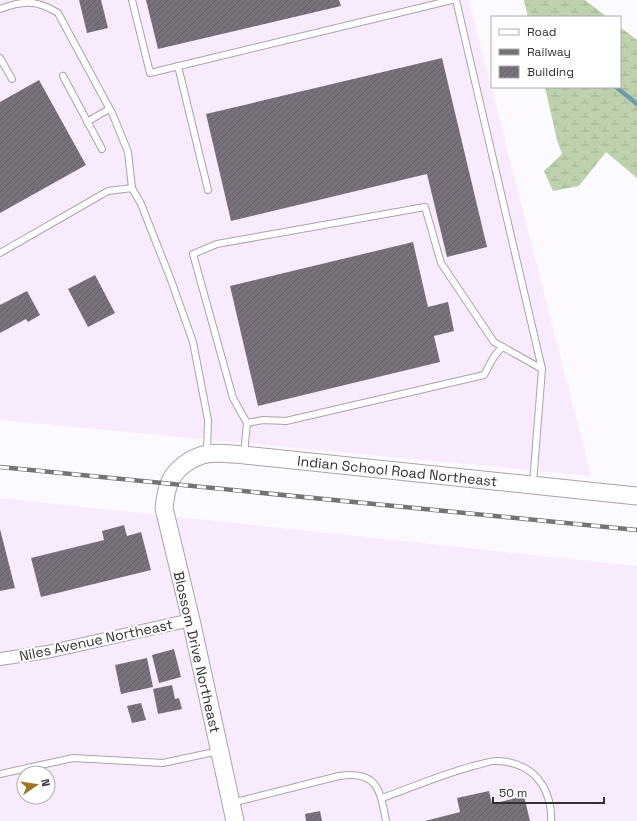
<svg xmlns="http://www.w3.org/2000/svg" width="637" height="821" font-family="'Space Grotesk',sans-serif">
<defs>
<pattern id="wetland-marsh" width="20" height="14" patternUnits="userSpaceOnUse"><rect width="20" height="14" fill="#bdd1ac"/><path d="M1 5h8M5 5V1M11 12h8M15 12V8" fill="none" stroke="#a3b495"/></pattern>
<pattern id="building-hatch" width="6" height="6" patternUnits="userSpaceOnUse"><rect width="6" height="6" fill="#79727d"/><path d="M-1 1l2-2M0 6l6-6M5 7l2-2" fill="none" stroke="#645e67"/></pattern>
</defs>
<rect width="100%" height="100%" fill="#fdfaff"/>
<!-- built -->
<g fill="#f9ebfe" fill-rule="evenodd">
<polygon points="0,0 469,0 591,476 0,420"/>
<path d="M 0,498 L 637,566 L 637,821 L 0,821 ZM 24,773 L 48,773 L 48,797 L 24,797 Z"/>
</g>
<!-- wetland -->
<g fill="url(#wetland-marsh)">
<polygon points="524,0 585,0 607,17 528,17"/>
<polygon points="620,27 637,40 637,178 606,152 579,186 553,191 544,171 562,154 557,140 545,87 620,87"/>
</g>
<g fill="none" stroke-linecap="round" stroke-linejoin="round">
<!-- stream -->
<polyline stroke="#709ca9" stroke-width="4.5" points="616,87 637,104"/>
</g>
<!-- building -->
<g fill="url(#building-hatch)">
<polygon points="79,0 101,0 108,28 87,33"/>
<polygon points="146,0 339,0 341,6 158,49"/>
<polygon points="442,58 487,247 447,257 427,174 231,221 206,114"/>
<polygon points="39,80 86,165 0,213 0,102"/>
<polygon points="413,242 428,307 448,302 454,331 434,336 440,362 258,406 230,286"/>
<polygon points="95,275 115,313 88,327 68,289"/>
<polygon points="27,291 40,315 28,322 26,319 0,333 0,305"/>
<polygon points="124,525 127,536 141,532 151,570 41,597 31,558 104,540 102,531"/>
<polygon points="0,529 15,588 0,591"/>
<polygon points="174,649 181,677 159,683 152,655"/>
<polygon points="147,658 153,687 121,694 115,665"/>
<polygon points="172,685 175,699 179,698 182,709 158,714 153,689"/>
<polygon points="141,703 146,720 132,723 127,706"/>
<polygon points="489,791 492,804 524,796 530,821 425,821 460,812 457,798"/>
<polygon points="320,811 322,821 306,821 305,814"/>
</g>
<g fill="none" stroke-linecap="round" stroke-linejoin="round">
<!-- lane casing -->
<g stroke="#aaa2ad" stroke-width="8">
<g id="lane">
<polyline points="132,0 150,73 452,0"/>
<polyline points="456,0 542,369 533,483"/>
<path d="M 0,9 C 23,0 37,0 58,13 L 113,115 L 128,152 L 132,188"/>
<polyline points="0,58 12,79"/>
<polyline points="178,66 208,190"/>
<polyline points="63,76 102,149"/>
<polyline points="87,122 109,109"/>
<polyline points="0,253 108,191 132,188 141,204 171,280 193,342 208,420 207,452"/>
<polyline points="247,423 233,398 193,254 217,244 425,207 441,263 494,342 542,369"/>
<path d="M 244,454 L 247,423 L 263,420 L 286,421 L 484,375 C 490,365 493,354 503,347"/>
<polyline points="0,774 73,758 163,763 219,751"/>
<path d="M 382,798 C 413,787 445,773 477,765 C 483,764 491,760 498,761 C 517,762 533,769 543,786 C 549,797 552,808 551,821"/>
<path d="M 232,803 L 339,776 C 377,770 380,789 386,821"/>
</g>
</g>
<!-- street casing -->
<g stroke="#aaa2ad" stroke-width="14">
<polyline id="street" points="0,659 47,652 191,620"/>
</g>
<!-- secondary casing -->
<g stroke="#aaa2ad" stroke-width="19">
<g id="secondary">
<path id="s1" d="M 235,821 L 191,620 L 164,508 C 165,500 166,491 169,484 C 174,469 192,457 207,454 C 218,452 232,454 244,455 L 637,496"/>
</g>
</g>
<!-- lane -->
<use href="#lane" stroke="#fff" stroke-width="6"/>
<!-- street -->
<use href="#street" stroke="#fff" stroke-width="12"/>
<!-- secondary -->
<use href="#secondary" stroke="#fff" stroke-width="17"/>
<!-- rail casing -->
<g stroke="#767377" stroke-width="4.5">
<polyline id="rail" points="0,467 637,530"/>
</g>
<!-- rail -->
<use href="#rail" stroke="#fff" stroke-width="3" stroke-dasharray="9" stroke-linecap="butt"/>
</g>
<g text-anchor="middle" stroke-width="4" stroke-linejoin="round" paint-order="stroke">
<!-- street labels -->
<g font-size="14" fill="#333034" stroke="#fff">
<text dy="5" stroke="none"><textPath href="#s1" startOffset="587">Indian School Road Northeast</textPath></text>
<text transform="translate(96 640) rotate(-12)" y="5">Niles Avenue Northeast</text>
<text transform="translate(197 652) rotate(77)" y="5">Blossom Drive Northeast</text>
</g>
</g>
<!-- legend -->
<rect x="491" y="16" width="130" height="72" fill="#ffffff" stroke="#adacae"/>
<rect x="499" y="29" width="20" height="6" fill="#ffffff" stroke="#adacae"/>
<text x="527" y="36" font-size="12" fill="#333034">Road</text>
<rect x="499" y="49" width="20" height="6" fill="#767377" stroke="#adacae"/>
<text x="527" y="56" font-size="12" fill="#333034">Railway</text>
<rect x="499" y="66" width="20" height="12" fill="url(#building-hatch)" stroke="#adacae"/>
<text x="527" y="76" font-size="12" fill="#333034">Building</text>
<!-- north arrow -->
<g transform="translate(36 785) rotate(77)"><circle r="19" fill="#ffffff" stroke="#adacae"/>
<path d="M0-3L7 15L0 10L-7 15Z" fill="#9f7524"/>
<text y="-6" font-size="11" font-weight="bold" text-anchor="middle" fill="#333034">N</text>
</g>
<!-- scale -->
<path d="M493 797v6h111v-6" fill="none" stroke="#333034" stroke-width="2"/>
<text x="499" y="797" font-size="12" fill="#333034" stroke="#ffffff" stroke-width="3" paint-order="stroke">50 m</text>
</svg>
